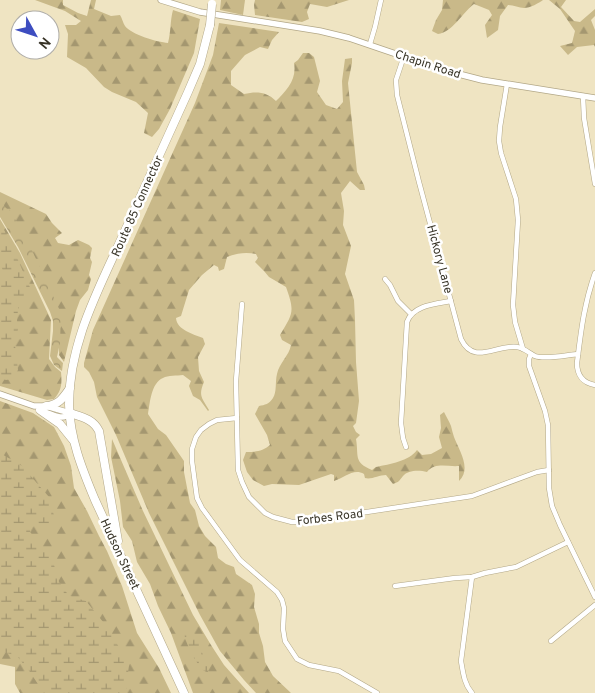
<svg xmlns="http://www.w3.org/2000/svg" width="595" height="693" font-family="Overpass,sans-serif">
<defs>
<pattern id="forest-firs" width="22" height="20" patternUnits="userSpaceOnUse" patternTransform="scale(1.25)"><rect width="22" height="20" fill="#c9b989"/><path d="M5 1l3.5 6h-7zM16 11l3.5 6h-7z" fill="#a49770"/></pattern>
<pattern id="wetland-marsh" width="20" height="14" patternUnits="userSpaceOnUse" patternTransform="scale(1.25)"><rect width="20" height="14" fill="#c9b989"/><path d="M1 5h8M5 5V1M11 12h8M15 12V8" fill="none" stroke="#a49770"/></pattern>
<pattern id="park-crowns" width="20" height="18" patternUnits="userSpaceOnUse" patternTransform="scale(1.25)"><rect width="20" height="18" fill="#c9b989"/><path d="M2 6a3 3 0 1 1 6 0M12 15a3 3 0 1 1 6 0" fill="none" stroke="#a49770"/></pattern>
</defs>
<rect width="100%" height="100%" fill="#efe4c2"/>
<!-- forest -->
<g fill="url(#forest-firs)">
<path d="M 35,0 L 63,0 L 63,5 L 78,13 L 87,16 L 91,0 L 96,0 L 94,9 L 111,16 L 120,15 C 122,18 123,23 125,26 C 132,35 157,42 168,43 C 171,31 170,21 173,10 L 200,19 L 194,53 L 170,109 L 159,129 L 152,137 L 144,133 L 148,113 L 136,102 L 112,92 L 104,87 L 86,68 L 67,57 L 68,34 L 65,25 L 76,25 L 81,21 L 65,11 Z"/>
<polygon points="221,0 245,0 243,15 220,10"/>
<polygon points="255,0 349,0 327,7 310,4 307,12 309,19 302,22 255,15 254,5"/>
<path d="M 443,0 L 543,0 C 539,3 530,8 524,8 C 519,8 514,5 508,5 L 500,16 L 498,30 L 487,38 L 485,25 L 492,15 L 489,10 L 474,4 C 462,13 453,32 438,34 L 432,31 L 436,20 L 442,10 Z"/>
<polygon points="549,0 566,0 561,7 574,21 580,22 595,9 595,16 591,20 595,30 595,47 594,45 577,47 568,55 560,46 572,43 575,31 560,9"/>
<path d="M 219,23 L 279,32 L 272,40 L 268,49 L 260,47 L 245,55 L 231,71 L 231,85 L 244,94 C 257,91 267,92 276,101 C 287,90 297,79 294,63 L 298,60 L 303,53 L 309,53 L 314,57 L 320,81 L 317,92 L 326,105 L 337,109 L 343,102 L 342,81 L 345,59 L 352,58 L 352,63 L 348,83 L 357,172 L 364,185 L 365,190 L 360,190 L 350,181 L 341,193 L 344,211 L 343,225 L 351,246 L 345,274 L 354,300 L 355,320 L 356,362 L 359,401 L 356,423 L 353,426 L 356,432 L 360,435 L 356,439 C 359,456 353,462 372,470 L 376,467 C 390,464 409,461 417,450 L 422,455 L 431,454 L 442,448 L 439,437 L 441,428 L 440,415 L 444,412 C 446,416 449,421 451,426 C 452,430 453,434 454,437 C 459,450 472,469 459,481 L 459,466 C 447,467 435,462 427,472 C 419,470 408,470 403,476 C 399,481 399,482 393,484 L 386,475 C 379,475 371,480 365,478 L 364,474 C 353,468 345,478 334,481 L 334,475 L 331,474 L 299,485 L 272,484 L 264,486 L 253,480 L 247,472 L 243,460 L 246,452 C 256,452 263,451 270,445 L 267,435 L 255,414 L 259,406 C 265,405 269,404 273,398 C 277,392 275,382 277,374 C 279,363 289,356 291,345 L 282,340 L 280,335 C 293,313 295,312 286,287 L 269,277 L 264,271 L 255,262 L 258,258 L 256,254 C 246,252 237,253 227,257 L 224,269 L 219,271 L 218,267 L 214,265 L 202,275 L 189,290 L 181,316 L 176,318 C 177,330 193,334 203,338 L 205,344 L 198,357 L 199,371 L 204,382 C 198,396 202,398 209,410 L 208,411 L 200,400 L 193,396 L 189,386 L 191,381 L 183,375 C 177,376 168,375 163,378 C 151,383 150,403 148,414 L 158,429 L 166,435 L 184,461 L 184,472 L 190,503 L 195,510 L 199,526 L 205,536 L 216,547 L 218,558 L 226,564 L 234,567 L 236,574 L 252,585 L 255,594 L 254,607 L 259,624 L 259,633 L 263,646 L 265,662 L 273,676 L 291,693 L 256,693 L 244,680 L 220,651 L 200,615 L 149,513 L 116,435 L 97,397 L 94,382 L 89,372 L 84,367 L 84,363 L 93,330 L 195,103 L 213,55 Z"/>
<polygon points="0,192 46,214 52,223 62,233 55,238 58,243 69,245 78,240 89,245 92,248 90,258 92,262 89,275 91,279 88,290 80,300 76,311 64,362 59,355 59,317 0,210"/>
<path d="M 0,219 L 20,253 L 51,320 L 49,359 L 55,367 L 61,372 C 62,383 62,390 54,399 L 47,400 L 0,386 Z"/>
<polygon points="0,401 33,413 54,427 64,446 71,466 74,488 87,511 99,536 107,551 122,586 137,633 159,668 171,693 20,693 15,684 15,667 0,664"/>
<polygon points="112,439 143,511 193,615 211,645 224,665 249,693 193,693 171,633 158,606 150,584 137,562 132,541 123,527 120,501 111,457"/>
</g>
<!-- wetland -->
<g fill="url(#wetland-marsh)">
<polygon points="0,223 7,235 32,292 27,298 22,302 18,309 17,321 18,329 15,345 18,370 12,379 6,380 0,378 0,281 2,280 4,274 0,262"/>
<polygon points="0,453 22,466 49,497 56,523 30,525 30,532 52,558 59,582 69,596 86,601 108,628 129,665 126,690 121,693 44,693 30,672 17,656 0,651"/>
<polygon points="184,630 190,630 196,635 203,655 208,665 208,673 201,669 190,651 185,638"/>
</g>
<!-- park -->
<polygon fill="url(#park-crowns)" points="0,201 7,209 10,210 30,246 61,313 60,343 57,357 63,363 62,371 54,365 50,356 53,331 53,321 50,312 18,247 0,217"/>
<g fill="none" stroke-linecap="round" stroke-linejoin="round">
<!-- minor casing -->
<g stroke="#b2a787" stroke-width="5.5">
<g id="minor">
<polyline points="370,44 375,27 381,0"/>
<path d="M 404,56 L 396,80 L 397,95 L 419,182 L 461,339 C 474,366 496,344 517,347 C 524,348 529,353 535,356 C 545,360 567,355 578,354"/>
<polyline points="507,84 500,127 499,141 501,153 516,199 518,220 513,305 515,322 523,349"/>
<polyline points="583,96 584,118 595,184"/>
<path d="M 595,273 C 584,304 581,331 577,363 C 577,375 583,383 595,385"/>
<polyline points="385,279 390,285 398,301 411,314"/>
<polyline points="242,304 236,381 238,470 242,482 249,497 265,513 273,517 292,522 301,522 472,496 537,472 549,470"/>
<polyline points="531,354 529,359 529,366 545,411 548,425 549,488 552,506 560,525 595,597"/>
<polyline points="237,418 217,420 209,424 201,430 196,437 192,449 192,461 197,498 202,508 240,560 277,592 282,600 284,608 283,629 285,641 297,659 309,665 339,671 377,693"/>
<path d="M 406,447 L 403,438 L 401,423 L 407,322 C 413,305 436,304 451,301"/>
<path d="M 472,577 L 461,661 C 463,672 464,684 472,693"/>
<polyline points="395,586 455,578 472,577 485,573 516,567 568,542"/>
<polyline points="551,641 595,605"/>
</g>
</g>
<!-- tertiary casing -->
<g stroke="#b2a787" stroke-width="7">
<g id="tertiary">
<polyline points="161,0 200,12 320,31 349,38 443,70 482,80 595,98"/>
<polyline points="0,394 34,406 46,406 70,413"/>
<path d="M 47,413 C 55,415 63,421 70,413"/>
</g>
</g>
<!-- primary casing -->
<g stroke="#b2a787" stroke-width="9">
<g id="primary">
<path d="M 46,406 C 59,405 63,398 70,388"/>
<polyline points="40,410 60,424 73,440"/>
<path d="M 70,413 C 82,417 93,419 99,431 L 118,541"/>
<path d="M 184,693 L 95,500 C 82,469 70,439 69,405 C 69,342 99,289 124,233 C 145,186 167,139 188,92 L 200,64 L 210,25"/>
</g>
</g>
<!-- minor -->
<use href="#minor" stroke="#fff" stroke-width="4.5"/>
<!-- tertiary -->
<use href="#tertiary" stroke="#fff" stroke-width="5.5"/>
<!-- primary -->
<use href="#primary" stroke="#fff" stroke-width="8"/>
<!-- primary-bridge casing -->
<g stroke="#b2a787" stroke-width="9" stroke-linecap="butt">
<polyline id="primary-bridge" points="210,25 212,4"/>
</g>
<!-- primary-bridge -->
<use href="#primary-bridge" stroke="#fff" stroke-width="8"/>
</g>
<g text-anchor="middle" stroke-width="5" stroke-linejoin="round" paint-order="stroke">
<!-- street labels -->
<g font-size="12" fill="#373326" stroke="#fff">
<text transform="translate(428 64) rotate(18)" y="4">Chapin Road</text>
<text transform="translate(137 206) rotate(-66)" y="4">Route 85 Connector</text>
<text transform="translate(440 259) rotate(75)" y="4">Hickory Lane</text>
<text transform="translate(330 517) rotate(-7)" y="4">Forbes Road</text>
<text transform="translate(120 554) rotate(65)" y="4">Hudson Street</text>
</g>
</g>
<!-- north arrow -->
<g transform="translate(35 35) rotate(130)"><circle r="24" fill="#ffffff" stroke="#afada8"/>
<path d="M0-4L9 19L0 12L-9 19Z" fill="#3d4dc0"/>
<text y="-8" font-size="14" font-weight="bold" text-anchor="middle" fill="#373326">N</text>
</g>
</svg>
